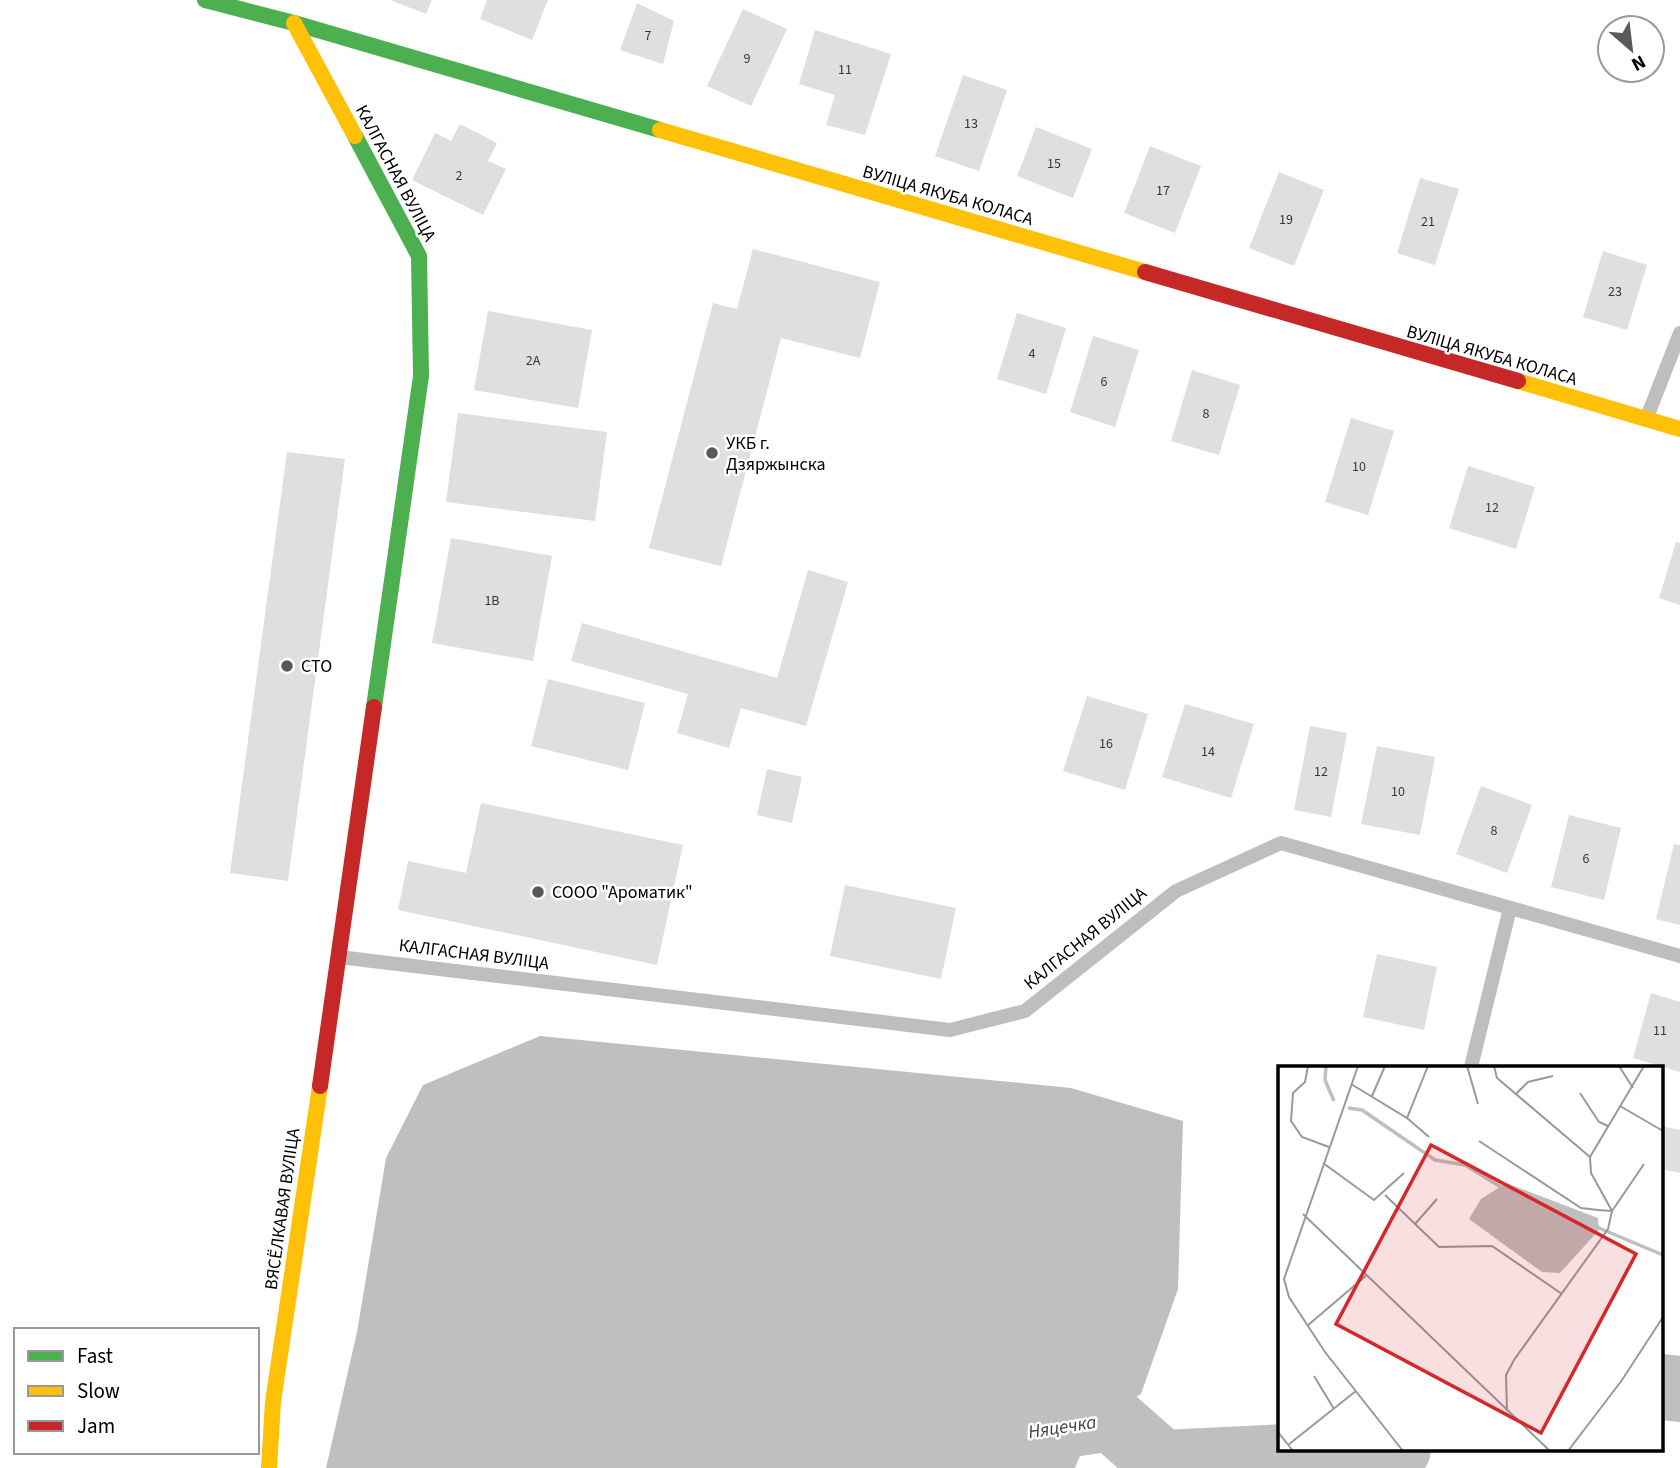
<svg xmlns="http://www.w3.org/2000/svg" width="1680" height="1468" font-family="'Source Sans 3',sans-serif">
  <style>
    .water { fill: #bfbfbf }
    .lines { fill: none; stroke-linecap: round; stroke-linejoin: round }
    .river { stroke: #bfbfbf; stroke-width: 66 }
    .building { fill: #dfdfdf }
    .lane { stroke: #bebebe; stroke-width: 14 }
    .fast { stroke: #4caf50; stroke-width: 16 }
    .slow { stroke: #ffc107; stroke-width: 16 }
    .jam { stroke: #c62828; stroke-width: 16 }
    .poi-dot { fill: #595959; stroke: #fff; stroke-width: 2.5 }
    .labels { text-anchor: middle; stroke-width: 5; stroke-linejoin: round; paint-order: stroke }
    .number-label { font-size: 14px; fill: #383838 }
    .street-label { font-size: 18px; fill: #000; stroke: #fff }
    .poi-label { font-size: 18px; fill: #000; stroke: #fff; text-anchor: start }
    .water-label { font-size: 19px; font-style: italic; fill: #444; stroke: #fff }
    .inset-river { fill: none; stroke: #bfbfbf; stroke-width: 3.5 }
    .inset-road { fill: none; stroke: #999; stroke-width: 2 }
    .view { fill: #d62828; fill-opacity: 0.15; stroke: #d62828; stroke-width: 3.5 }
    .inset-edge { fill: none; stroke: #000; stroke-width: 3.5 }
  </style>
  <rect width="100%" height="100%" fill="#fff"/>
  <polygon class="water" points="540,1036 1071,1088 1183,1121 1178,1289 1141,1394 1094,1421 1075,1468 326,1468 357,1332 386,1158 423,1085"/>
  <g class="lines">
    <g class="river">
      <polyline points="1661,1387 1680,1389"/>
      <polyline points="1003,1435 1111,1418 1162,1463 1393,1452 1398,1449"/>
    </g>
  </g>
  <g class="building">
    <polygon points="390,0 432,0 426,14"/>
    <polygon points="487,0 548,0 532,40 480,19"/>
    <polygon points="637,3 674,21 663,64 620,50"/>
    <polygon points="743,9 787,29 751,106 707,86"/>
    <polygon points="815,30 891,54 865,135 826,125 835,95 799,84"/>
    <polygon points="963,75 1007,90 979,171 935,156"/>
    <polygon points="460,124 497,143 488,161 506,169 483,215 412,180 435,133 451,141"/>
    <polygon points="1036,127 1092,149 1073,198 1017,176"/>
    <polygon points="1150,146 1201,166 1175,233 1124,213"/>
    <polygon points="1279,172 1324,190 1294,266 1249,248"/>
    <polygon points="1420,178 1459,189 1435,265 1397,253"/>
    <polygon points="753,249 880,282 860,358 781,338 721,566 649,548 713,303 737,309"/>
    <polygon points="1603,251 1647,265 1627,330 1583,317"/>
    <polygon points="488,311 592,330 578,408 474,390"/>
    <polygon points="1017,313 1066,328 1046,394 997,379"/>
    <polygon points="1093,336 1139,350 1115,427 1070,412"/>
    <polygon points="1192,370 1240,385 1219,455 1171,441"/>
    <polygon points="458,413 607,432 595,521 446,502"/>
    <polygon points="1351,418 1394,431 1368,515 1325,502"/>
    <polygon points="287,452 345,459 288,881 230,873"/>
    <polygon points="1468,466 1535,487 1516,549 1449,528"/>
    <polygon points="451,538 552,556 533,661 432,643"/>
    <polygon points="1676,542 1680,543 1680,605 1659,598"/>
    <polygon points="808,570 848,582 806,726 741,708 729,748 677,733 688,694 571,661 582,623 777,678"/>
    <polygon points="548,679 645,703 628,770 531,746"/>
    <polygon points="1087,696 1148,714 1125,790 1063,771"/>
    <polygon points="1185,704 1254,724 1231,798 1162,777"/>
    <polygon points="1310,726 1347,733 1331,817 1294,810"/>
    <polygon points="1377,746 1435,757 1420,835 1361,824"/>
    <polygon points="767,769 802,777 792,823 757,815"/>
    <polygon points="1481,786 1532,805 1507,873 1456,854"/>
    <polygon points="481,803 683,845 657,965 398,910 408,861 466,873"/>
    <polygon points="1569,815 1621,828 1604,900 1551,887"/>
    <polygon points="1674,844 1680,845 1680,925 1656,919"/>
    <polygon points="845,885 956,908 941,979 830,956"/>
    <polygon points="1377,954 1437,967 1424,1030 1363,1017"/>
    <polygon points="1651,993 1680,1002 1680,1072 1633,1058"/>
    <polygon points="1661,1126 1680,1130 1680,1173 1661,1169"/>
  </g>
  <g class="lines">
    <g class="lane">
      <polyline points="1647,417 1680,333"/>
      <polyline points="339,957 950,1030 1025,1011 1176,891 1281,843 1680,956"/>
      <polyline points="1471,1067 1510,908"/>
    </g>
    <g class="fast">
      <polyline points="205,0 294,23 660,130"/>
      <polyline points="355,136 419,256 421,376 374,707"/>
    </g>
    <g class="slow">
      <polyline points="294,23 355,136"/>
      <polyline points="660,130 1145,272"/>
      <polyline points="1518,381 1680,429"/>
      <polyline points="269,1468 273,1402 320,1086"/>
    </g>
    <g class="jam">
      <polyline points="1145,272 1518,381"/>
      <polyline points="320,1086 374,707"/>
    </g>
  </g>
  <g class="poi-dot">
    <circle cx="712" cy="453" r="7"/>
    <circle cx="287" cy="666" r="7"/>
    <circle cx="538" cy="892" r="7"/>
  </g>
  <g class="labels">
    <g class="number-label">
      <text x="648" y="40">7</text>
      <text x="747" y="63">9</text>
      <text x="845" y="74">11</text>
      <text x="971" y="128">13</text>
      <text x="1054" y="168">15</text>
      <text x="459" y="180">2</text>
      <text x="1163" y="195">17</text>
      <text x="1286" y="224">19</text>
      <text x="1428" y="226">21</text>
      <text x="1615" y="296">23</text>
      <text x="1032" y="358">4</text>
      <text x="533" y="365">2А</text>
      <text x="1104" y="386">6</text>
      <text x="1206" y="418">8</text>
      <text x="1359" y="471">10</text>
      <text x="1492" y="512">12</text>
      <text x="492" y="605">1В</text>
      <text x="1106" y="748">16</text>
      <text x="1208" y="756">14</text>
      <text x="1321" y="776">12</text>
      <text x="1398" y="796">10</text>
      <text x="1494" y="835">8</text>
      <text x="1586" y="863">6</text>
      <text x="1660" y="1035">11</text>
    </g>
    <g class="street-label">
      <text transform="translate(396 173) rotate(62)" y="6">КАЛГАСНАЯ ВУЛІЦА</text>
      <text transform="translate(948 195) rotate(16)" y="6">ВУЛІЦА ЯКУБА КОЛАСА</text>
      <text transform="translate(1492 355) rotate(16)" y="6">ВУЛІЦА ЯКУБА КОЛАСА</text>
      <text transform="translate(1085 938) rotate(-39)" y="6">КАЛГАСНАЯ ВУЛІЦА</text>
      <text transform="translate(474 954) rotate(7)" y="6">КАЛГАСНАЯ ВУЛІЦА</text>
      <text transform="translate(282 1209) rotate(-82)" y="6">ВЯСЁЛКАВАЯ ВУЛІЦА</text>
    </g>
    <g class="poi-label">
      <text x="726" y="449">УКБ г.<tspan x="726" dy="21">Дзяржынска</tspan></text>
      <text x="301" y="672">СТО</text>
      <text x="552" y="898">СООО "Ароматик"</text>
    </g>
    <g class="water-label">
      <text transform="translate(1062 1426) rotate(-9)" y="7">Няцечка</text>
    </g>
  </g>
  <g transform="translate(1278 1066)">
    <rect width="385" height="385" fill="#fff"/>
    <path d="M228 117 320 152 321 164 282 207 264 206 191 153 203 133Z" fill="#bfbfbf"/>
    <path class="inset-river" d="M48 0 47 14 56 35M70 42 84 44 157 94 187 99 231 126M311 153 321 162 385 189"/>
    <path class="inset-road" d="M30 0 27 16 15 27 13 55 24 71 51 81M80 0 6 213 11 231 47 286 125 385M189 0 200 38M216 0 219 12 312 91M341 0 355 22M73 18 129 52 150 0M302 27 321 56 330 60M238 28 250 16 275 10M94 30 107 0M342 40 385 65M129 52 151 71M201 75 303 142 320 144 334 145 366 98M45 97 96 134 126 107M107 129 161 181 214 180 284 228M25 148 272 385M137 158 159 133M29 260 89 209M36 310 56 343M229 345 228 309 236 294 330 163 334 145 313 107 312 91 366 0M0 366 15 385M10 379 78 325M290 385 344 314 385 251"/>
    <path class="view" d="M153 79 358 188 263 367 58 258Z"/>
    <rect width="385" height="385" class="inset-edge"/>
  </g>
  <rect x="14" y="1328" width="245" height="126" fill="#ffffff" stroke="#999999" stroke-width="2"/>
  <rect x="28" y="1351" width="35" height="10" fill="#4caf50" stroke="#999999" stroke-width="2"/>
  <text x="77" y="1363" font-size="21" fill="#000000">Fast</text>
  <rect x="28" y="1386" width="35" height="10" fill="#ffc107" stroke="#999999" stroke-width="2"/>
  <text x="77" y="1398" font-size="21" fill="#000000">Slow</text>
  <rect x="28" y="1421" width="35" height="10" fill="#c62828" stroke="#999999" stroke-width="2"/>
  <text x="77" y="1433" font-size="21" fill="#000000">Jam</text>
  <g transform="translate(1631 49) rotate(152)"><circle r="33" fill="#ffffff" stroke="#999999" stroke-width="2"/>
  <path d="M0-5L12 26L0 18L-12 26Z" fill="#595959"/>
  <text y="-10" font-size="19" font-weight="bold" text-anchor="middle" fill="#000000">N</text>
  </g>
</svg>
